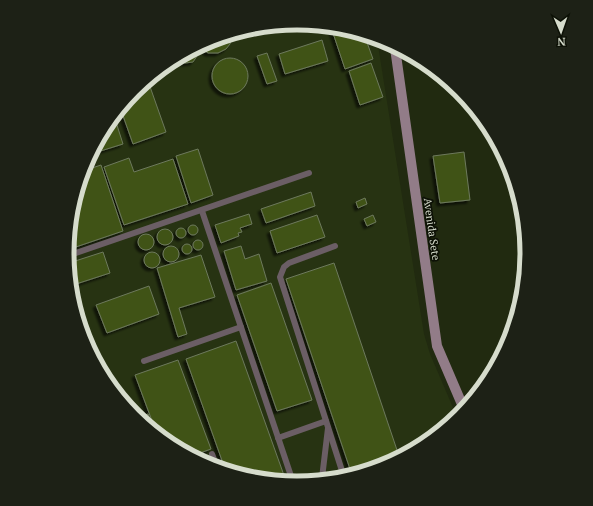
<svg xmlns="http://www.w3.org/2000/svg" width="593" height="506" font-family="'PT Serif',serif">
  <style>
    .built { fill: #273312 }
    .building { fill: #405319; stroke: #6d795c; filter: url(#shadow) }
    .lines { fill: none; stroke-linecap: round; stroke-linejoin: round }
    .lane { stroke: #6b5e65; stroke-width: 6 }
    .secondary { stroke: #927c88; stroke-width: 10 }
    .labels { text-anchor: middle; stroke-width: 3.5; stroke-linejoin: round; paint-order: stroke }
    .street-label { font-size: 11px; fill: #d6dccc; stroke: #0d1106 }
    .rim { fill: none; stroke: #d6dccc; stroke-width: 5 }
  </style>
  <defs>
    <filter id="shadow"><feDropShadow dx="-3" dy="3" stdDeviation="1" flood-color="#0009"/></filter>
  </defs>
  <rect width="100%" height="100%" fill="#212a10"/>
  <polygon class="built" points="297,23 377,39 424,334 430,354 457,417 384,466 296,483 208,465 134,415 84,341 67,253 84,165 134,90 209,40"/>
  <g class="building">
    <polygon points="332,30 365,37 373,59 345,69"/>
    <polygon points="232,36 230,44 226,49 218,53 208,53 200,47 209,40"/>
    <polygon points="322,40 328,61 285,74 279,54"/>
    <polygon points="196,49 197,56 193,62 185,63 180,60"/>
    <polygon points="267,53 277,81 267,84 257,56"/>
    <circle cx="230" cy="76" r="18"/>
    <polygon points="371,63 383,97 360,105 349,71"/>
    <polygon points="148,81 166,132 133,144 121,110 134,90"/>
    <polygon points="115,119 123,144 91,154"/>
    <polygon points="198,149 213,195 191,203 176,156"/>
    <polygon points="464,152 470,200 440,203 433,156"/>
    <polygon points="129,158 134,172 173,159 188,204 124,225 104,167"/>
    <polygon points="101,165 123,231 67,250 83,171"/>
    <polygon points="311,192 315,206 266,223 261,209"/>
    <polygon points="365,198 367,204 358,208 356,202"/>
    <polygon points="249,214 252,224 240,228 242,232 238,233 239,236 221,243 215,225"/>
    <polygon points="317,215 325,237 277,253 270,231"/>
    <polygon points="373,215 376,222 367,226 364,219"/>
    <circle cx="193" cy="230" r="5"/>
    <circle cx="181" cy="233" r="5"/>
    <circle cx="165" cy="237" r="8"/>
    <circle cx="146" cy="242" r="8"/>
    <circle cx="198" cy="245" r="5"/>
    <circle cx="187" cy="249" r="5"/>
    <polygon points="241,246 245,259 259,254 267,281 236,290 224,251"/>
    <circle cx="171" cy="254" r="8"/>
    <circle cx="152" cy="260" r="8"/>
    <polygon points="103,252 110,273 73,285 69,263"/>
    <polygon points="201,255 215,297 179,308 187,334 178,337 157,268"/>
    <polygon points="334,263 399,456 384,466 351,472 286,279"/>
    <polygon points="271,283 312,400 277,411 237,295"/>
    <polygon points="149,286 159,314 107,333 96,305"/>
    <polygon points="236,341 286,481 225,469 186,359"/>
    <polygon points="178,360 211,449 200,453 203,462 155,429 135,375"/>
    <polygon points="148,414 154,429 138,418"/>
  </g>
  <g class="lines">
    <g class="lane">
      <polyline points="89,157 91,165"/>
      <polyline points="202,211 293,482"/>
      <polyline points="335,246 289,263 284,267 280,277 343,474"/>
      <polyline points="67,256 309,173"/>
      <polyline points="144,361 241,327"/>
      <polyline points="278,438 326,421"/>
      <polyline points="212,454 217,467"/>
      <polyline points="322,478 328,428"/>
    </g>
    <polyline class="secondary" points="395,48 437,346 464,409"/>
  </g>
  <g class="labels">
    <g class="street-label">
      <text transform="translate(432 229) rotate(82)" y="4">Avenida Sete</text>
    </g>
  </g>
  <path d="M0 0H593V506H0ZM74 253a223 223 0 1 1 446 0a223 223 0 1 1-446 0Z" fill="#1d2116" fill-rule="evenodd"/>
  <path class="rim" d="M74 253a223 223 0 1 1 446 0a223 223 0 1 1-446 0Z"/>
  <g transform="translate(561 32) rotate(178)" stroke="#0d1106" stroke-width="3" paint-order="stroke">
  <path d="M0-3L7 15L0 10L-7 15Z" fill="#d6dccc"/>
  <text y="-6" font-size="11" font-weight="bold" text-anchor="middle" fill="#d6dccc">N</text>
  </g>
</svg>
